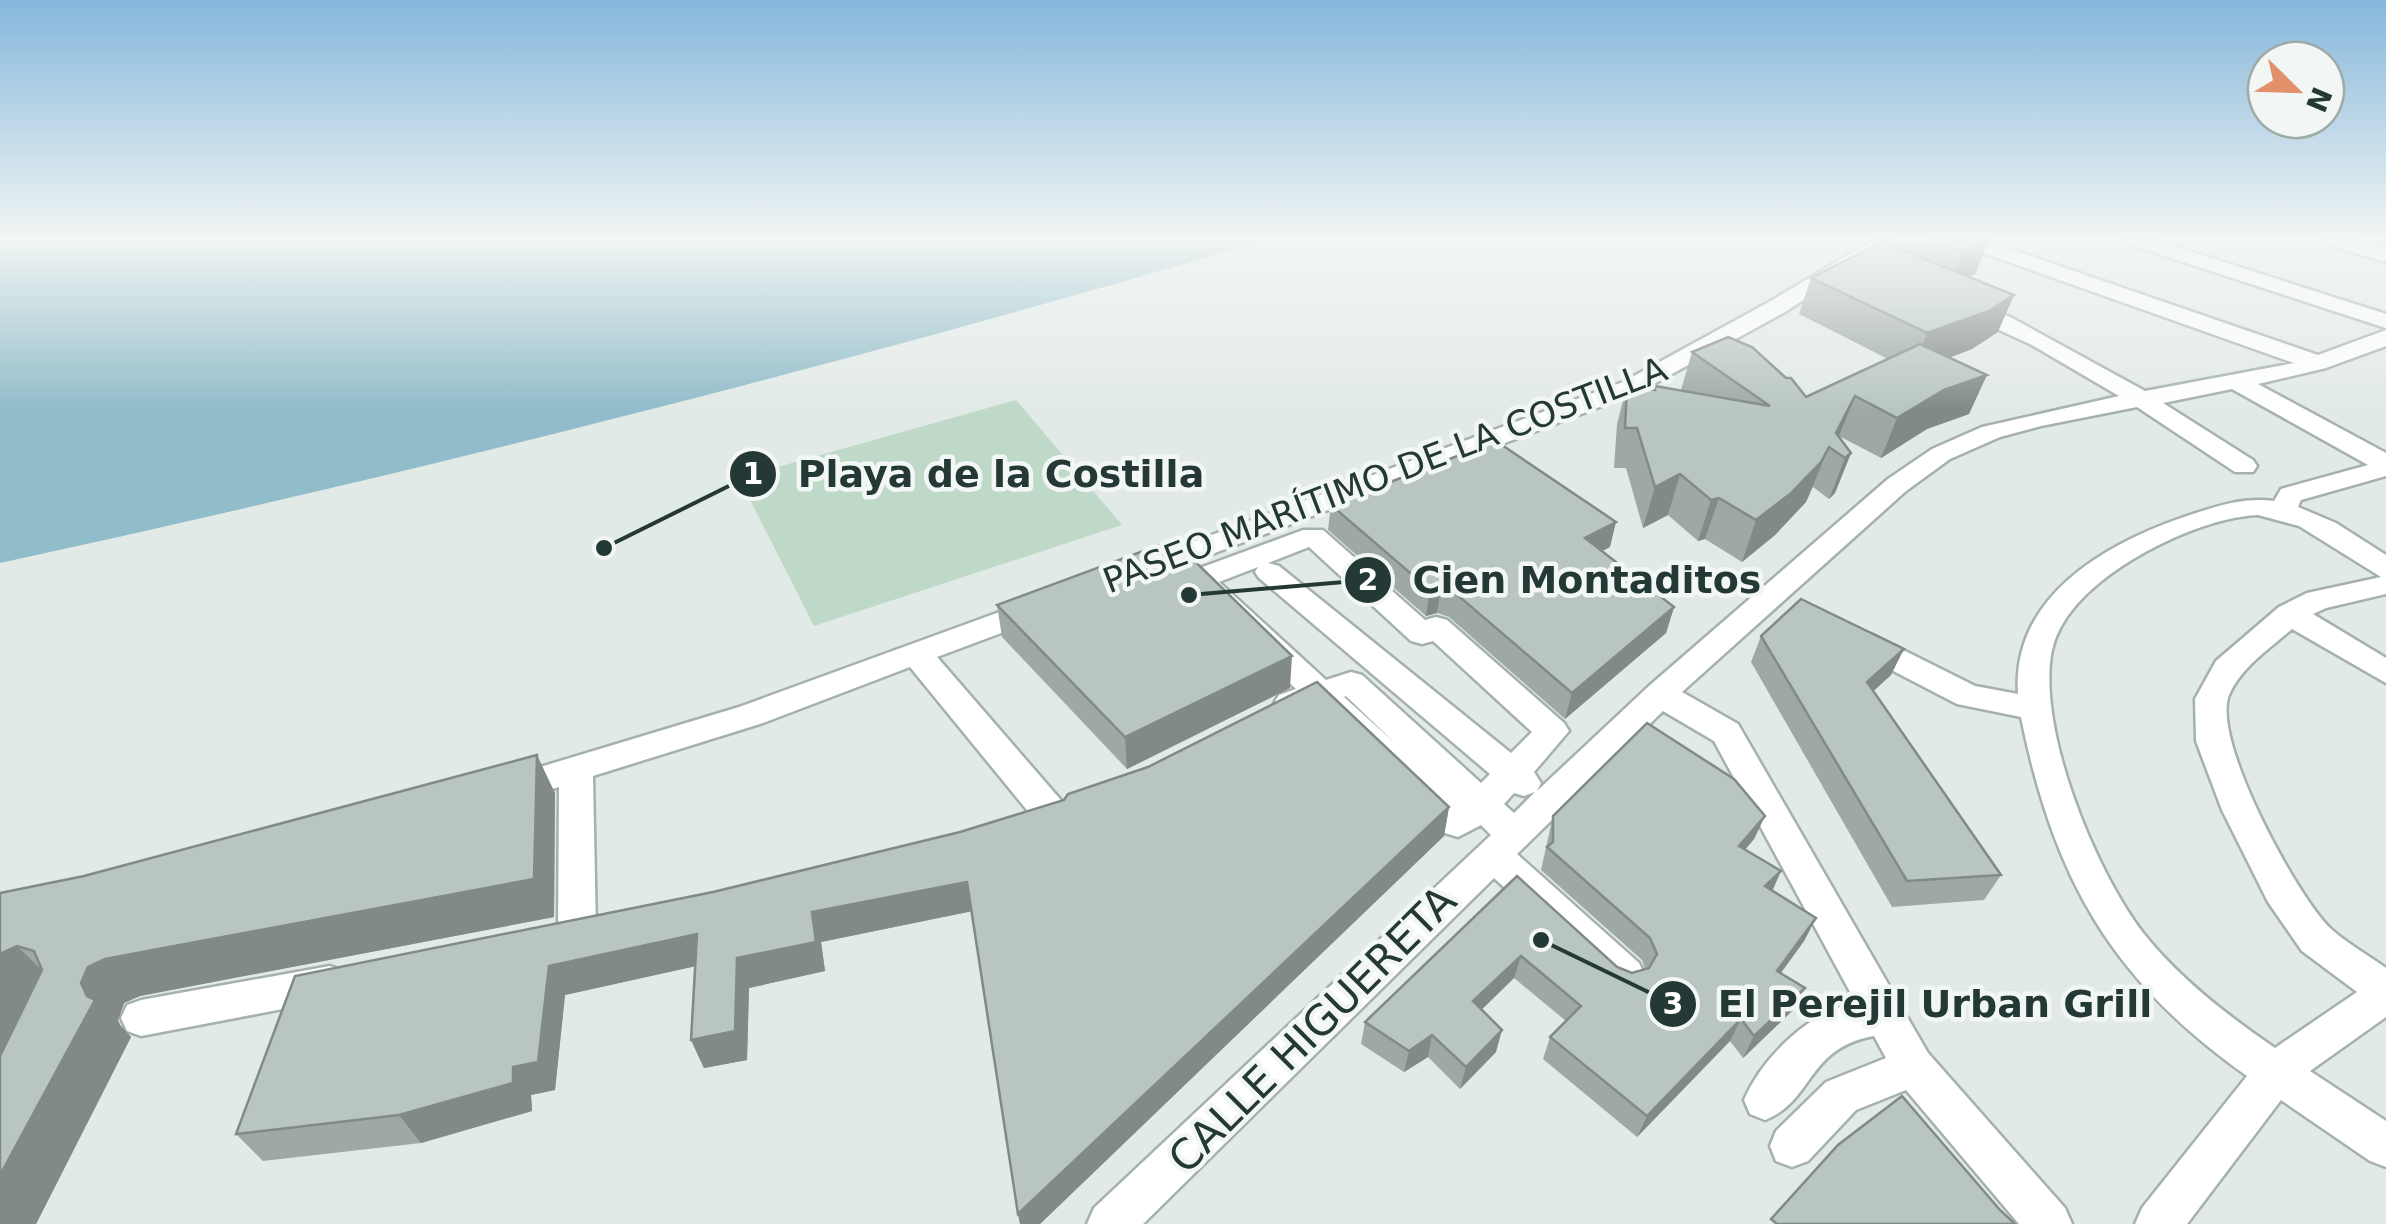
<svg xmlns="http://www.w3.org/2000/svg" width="2386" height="1224" font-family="'DejaVu Sans',sans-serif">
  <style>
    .green { fill: #bed9c7 }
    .water { fill: #91bcc9 }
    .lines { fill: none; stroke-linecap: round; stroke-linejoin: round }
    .minor-casing { stroke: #a5b1ae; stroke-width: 5 }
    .minor { fill: #fff; fill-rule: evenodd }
    .wall { fill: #9ea9a6 }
    .shaded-wall { fill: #818a87 }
    .building { fill: #b8c5c1; stroke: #818a87; stroke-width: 2.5 }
    .labels { text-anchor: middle; stroke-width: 9; stroke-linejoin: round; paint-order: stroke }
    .street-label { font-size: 35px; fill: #243935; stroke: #f2f7f5 }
    .near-street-label { font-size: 42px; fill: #243935; stroke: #f2f7f5 }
    .leader { fill: none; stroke: #243935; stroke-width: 4 }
    .callout-dot { fill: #243935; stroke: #f2f7f5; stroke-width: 4 }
    .mark-label { font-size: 30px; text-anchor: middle; font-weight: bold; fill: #fff }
    .callout-label { font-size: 38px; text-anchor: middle; font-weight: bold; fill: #243935; stroke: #f2f7f5; stroke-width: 9; stroke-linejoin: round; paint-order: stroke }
  </style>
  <rect width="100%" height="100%" fill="#e2eae7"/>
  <polygon class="green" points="1016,400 1122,525 814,626 739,478"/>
  <path class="water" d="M0 240H1266C849 363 425 471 0 563Z"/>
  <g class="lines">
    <defs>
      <g id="minor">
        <polygon points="1873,240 1897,240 1785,312 1639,392 1162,573 1142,573 1138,567 1142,561 1623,382 1769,302"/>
        <path d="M1955 240H1984L2318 355 2386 330V346L2326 368 2258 384 2386 453V476L2301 500 2298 507 2336 523 2386 555V594L2326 608 2313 614 2386 658V683L2292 629C2270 648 2241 667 2229 695 2211 739 2296 895 2330 928 2346 943 2368 955 2386 968V1017L2310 1071 2386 1121V1167L2370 1161 2281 1100 2187 1224H2135L2142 1208 2247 1076C2111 980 2054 879 2021 717L1957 704 1851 649 1847 642 1851 635 1862 632 1873 635 1975 686 2018 694C2011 597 2105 544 2184 517 2214 507 2242 497 2274 501L2281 489 2368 465 2232 389 2163 403 2253 460 2257 466 2253 472H2235L2137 407 2041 426 2000 437 1950 459 1906 491 1682 692 1738 724 1928 1053 2065 1208 2072 1224H2019L1906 1090 1856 1110 1808 1161 1792 1167 1776 1161 1770 1146 1776 1131 1826 1082 1886 1058 1874 1036C1806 1048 1814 1101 1765 1120L1750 1114 1744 1100C1762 1058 1810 1010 1856 1003L1714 741 1663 711 1517 854 1639 963 1645 975 1639 987 1625 992 1611 987 1494 878 1143 1224H1087L1094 1208 1491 835 1481 825 1458 837 1445 833 1315 707 1290 714 1279 711 1274 703 1279 695 1296 689 1189 586 1184 579 1189 572 1303 530H1323L1425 620 1436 617 1447 620 1564 723 1569 731 1534 772 1541 783 1537 791 1649 686 1888 479 1932 449 1982 427 2119 396 2032 345 1960 312 1957 307 1960 302H1976L2012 318 2145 391 2294 363 1958 244ZM2258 515 2299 526 2381 577 2307 593 2279 607 2216 661 2195 699 2196 741 2222 810 2268 902 2302 951 2357 992 2275 1048C2228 1016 2180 979 2144 934 2096 873 2036 728 2052 650 2061 611 2098 581 2130 561 2166 539 2216 517 2258 515ZM1309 547 1411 641 1422 644 1433 641 1532 732 1511 753 1279 566 1268 563ZM1258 567 1255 572 1259 578 1490 774 1481 783 1362 675 1351 672 1326 680 1219 582ZM1346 696 1396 744 1344 697ZM1535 792 1514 813 1504 804 1514 793 1524 796Z"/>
        <polygon points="2125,240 2155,240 2386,314 2386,328 2128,244"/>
        <polygon points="2322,240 2353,240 2386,250 2386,262 2325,244"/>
        <polygon points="1038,598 1049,601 1053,608 1049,615 937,657 1066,806 1071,816 1066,826 1053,830 1040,826 910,667 763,723 593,776 596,933 591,944 577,949 563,944 558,933 559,787 509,802 497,798 492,789 497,780 739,707"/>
        <polygon points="330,966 344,971 350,983 344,995 330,1000 141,1036 127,1031 121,1018 127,1005 141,1000"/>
      </g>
    </defs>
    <use href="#minor" class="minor-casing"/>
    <use href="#minor" class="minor"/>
  </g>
  <g class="wall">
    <polygon points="1901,240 1989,240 1975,274 1969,277 1998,332 1972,349 1949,358 1969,414 1927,429 1881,458 1839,436 1839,437 1851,453 1835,493 1829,499 1813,487 1806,502 1775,535 1742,562 1705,539 1698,541 1668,515 1643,528 1626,468 1614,468 1617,424 1627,385 1654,389 1655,386 1681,390 1692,352 1786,378 1806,397 1888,359 1799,314 1811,278 1898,248"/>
    <polygon points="2369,240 2386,240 2386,245"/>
    <polygon points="1331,505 1610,547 1602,551 1674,607 1666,633 1565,719 1449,617 1437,613 1426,616 1328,530"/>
    <polygon points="997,605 1290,688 1127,769 1002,637"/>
    <polygon points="1761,636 1891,675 1873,691 2001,875 1984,900 1892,907 1751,662"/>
    <polygon points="555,793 554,917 140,996 124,1003 118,1020 120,1025 131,1037 36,1224 0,893"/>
    <polygon points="1449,807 1444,836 1040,1224 1020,1224 972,911 821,942 825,971 749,988 747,1060 704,1068 691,1040 695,966 565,995 555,1090 531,1095 532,1111 421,1143 263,1161 236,1134 295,976"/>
    <polygon points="1553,816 1765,816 1754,839 1745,850 1772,891 1816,918 1804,941 1781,973 1793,1010 1743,1058 1730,1041 1637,1137 1543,1059 1550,1037 1566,1021 1514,978 1482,1009 1496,1052 1460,1089 1428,1057 1404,1072 1361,1044 1365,1022 1517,876 1617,967 1632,973 1645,969 1642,960 1541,870"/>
  </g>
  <g class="shaded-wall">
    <polygon points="1986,240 1989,240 1975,274 1948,288 1963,252"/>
    <polygon points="2014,295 1998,332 1972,349 1912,371 1927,333"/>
    <polygon points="1987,375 1969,414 1927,429 1881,458 1897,418 1944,390"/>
    <polygon points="1855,396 1839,436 1832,450 1836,433"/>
    <polygon points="1829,447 1806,502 1775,535 1742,562 1756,520"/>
    <polygon points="1851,453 1835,493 1829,499 1845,458"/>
    <polygon points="1680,474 1668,515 1643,528 1655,487"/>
    <polygon points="1719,498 1705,539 1698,541 1711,500"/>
    <polygon points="1616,522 1610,547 1579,563 1585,538"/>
    <polygon points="1441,588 1437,613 1426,616 1430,590"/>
    <polygon points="1674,607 1666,633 1565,719 1572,693"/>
    <polygon points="1904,649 1891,675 1855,708 1867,682"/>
    <polygon points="1292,656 1290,688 1127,769 1125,737"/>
    <polygon points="537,755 555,793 554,917 140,996 124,1003 118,1020 120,1025 131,1037 36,1224 0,1224 0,1175 88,967"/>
    <polygon points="1449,807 1444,836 1040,1224 1020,1224 1018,1214"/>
    <polygon points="1765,816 1754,839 1729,868 1739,846"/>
    <polygon points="1781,871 1771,894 1765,886"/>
    <polygon points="967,882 973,911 821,942 825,971 749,988 747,1060 704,1068 691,1040 737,958 812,912"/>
    <polygon points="1816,918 1804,941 1766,993 1777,971"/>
    <polygon points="697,934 710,963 565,995 555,1090 531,1095 532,1111 421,1143 399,1115 513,1067 549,966"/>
    <polygon points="17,946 55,983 0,1069 0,953"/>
    <polygon points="1521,956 1514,978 1468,1023 1473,1001"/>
    <polygon points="1805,988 1793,1010 1743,1058 1754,1036"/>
    <polygon points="1741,1019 1730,1041 1637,1137 1647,1116"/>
    <polygon points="1502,1030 1496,1052 1460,1089 1466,1067"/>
    <polygon points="1432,1035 1428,1057 1404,1072 1409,1051"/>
  </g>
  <g class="building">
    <polygon points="1930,240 1986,240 1963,252"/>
    <polygon points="1882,242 2014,295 1989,311 1927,333 1811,278"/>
    <polygon points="1728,337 1752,347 1786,378 1791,378 1806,397 1920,344 1987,375 1944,390 1897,418 1855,396 1836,433 1851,453 1845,458 1829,447 1821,462 1790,494 1756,520 1719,498 1711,500 1680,474 1655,487 1637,428 1625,428 1627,385 1655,390 1655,386 1770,406 1692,352"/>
    <polygon points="1496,441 1616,522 1585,538 1674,607 1572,693 1454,592 1441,588 1430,590 1331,505"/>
    <polygon points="1173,540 1292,656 1125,737 997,605"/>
    <polygon points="1801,599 1904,649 1867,682 2001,875 1907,881 1761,636"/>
    <polygon points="1317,682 1449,807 1018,1214 967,882 812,912 816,942 737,958 735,1031 691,1040 697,934 549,966 538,1062 513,1067 513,1083 399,1115 236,1134 295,976 713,892 960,832 1064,800 1068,794 1148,767"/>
    <polygon points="1647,723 1734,779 1765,816 1739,846 1781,871 1765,886 1816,918 1777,971 1805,988 1754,1036 1741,1019 1647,1116 1550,1037 1581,1006 1521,956 1473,1001 1502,1030 1466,1067 1432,1035 1409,1051 1365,1022 1517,876 1617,967 1632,973 1649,968 1657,954 1650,938 1547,847 1553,842 1553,816"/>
    <polygon points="537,755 534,879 105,959 88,967 81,983 87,996 95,1000 0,1175 0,1056 42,970 34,951 17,946 0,954 0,893 84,876"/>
    <polygon points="1902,1096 2000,1210 2015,1224 1777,1224 1771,1219 1838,1145"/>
  </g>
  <linearGradient id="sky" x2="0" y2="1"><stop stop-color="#85b7dc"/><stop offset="0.58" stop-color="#f2f6f4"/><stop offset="1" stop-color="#f2f6f4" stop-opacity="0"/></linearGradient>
  <rect width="2386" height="411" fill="url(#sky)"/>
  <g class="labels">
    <g class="street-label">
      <text transform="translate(1385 475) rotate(-21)" y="12">PASEO MARÍTIMO DE LA COSTILLA</text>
    </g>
    <g class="near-street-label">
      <text transform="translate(1312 1029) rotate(-45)" y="15">CALLE HIGUERETA</text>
    </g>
  </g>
  <path class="leader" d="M604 548L753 474M1189 595L1368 580M1541 940L1673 1004"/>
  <g class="callout-dot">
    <circle cx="604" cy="548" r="10"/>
    <circle cx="1189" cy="595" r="10"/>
    <circle cx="1541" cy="940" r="10"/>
    <circle cx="753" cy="474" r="25"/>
    <circle cx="1368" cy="580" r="25"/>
    <circle cx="1673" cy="1004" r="25"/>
  </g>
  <g class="mark-label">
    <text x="753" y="484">1</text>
    <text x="1368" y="590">2</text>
    <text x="1673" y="1014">3</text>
  </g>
  <g class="callout-label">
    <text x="1001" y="487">Playa de la Costilla</text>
    <text x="1587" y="593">Cien Montaditos</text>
    <text x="1935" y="1017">El Perejil Urban Grill</text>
  </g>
  <g transform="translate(2296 90) rotate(113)"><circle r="48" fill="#f2f7f5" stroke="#a0aba8" stroke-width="2.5"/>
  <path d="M0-8L18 38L0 25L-18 38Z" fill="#e1906a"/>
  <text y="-15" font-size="28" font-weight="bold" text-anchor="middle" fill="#243935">N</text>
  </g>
</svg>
